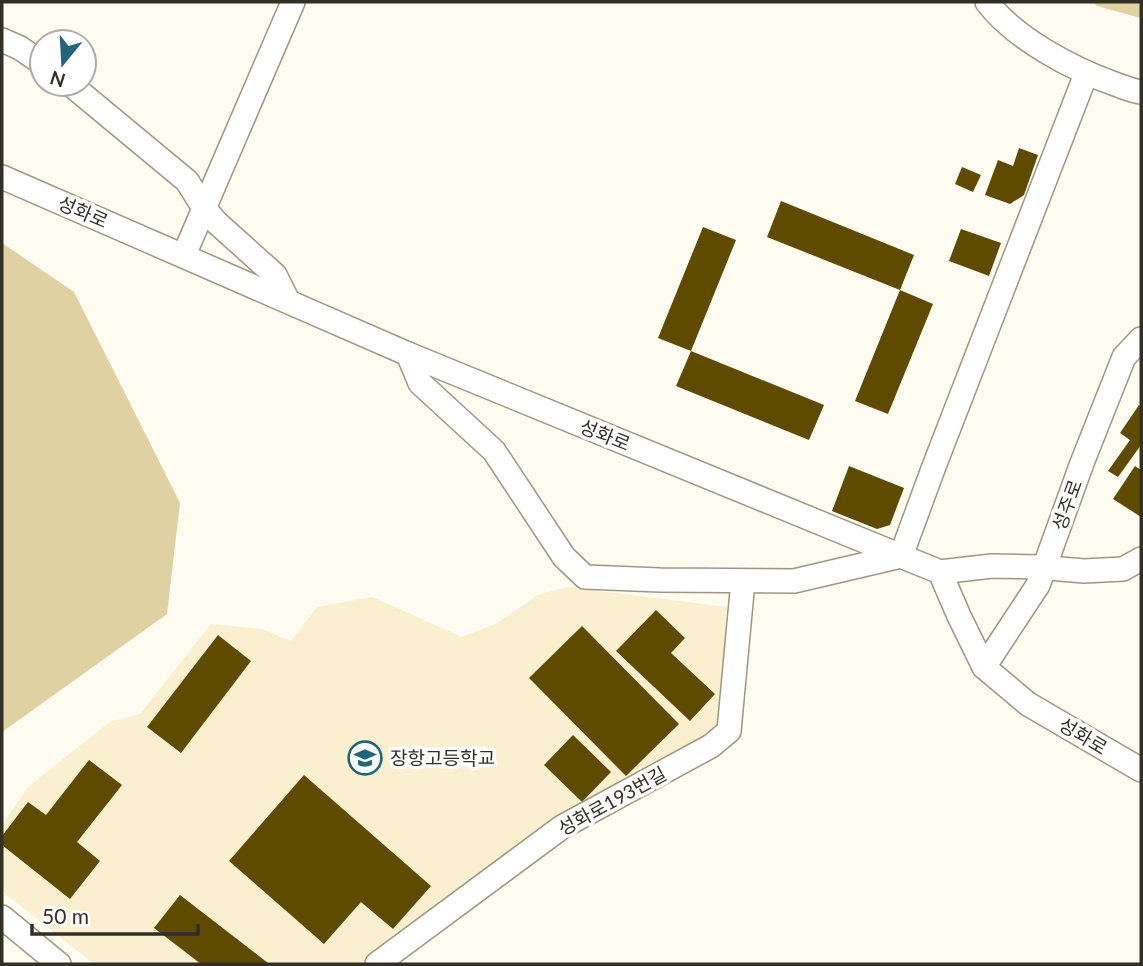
<svg xmlns="http://www.w3.org/2000/svg" width="1143" height="966" font-family="Lato,'Noto Sans KR',sans-serif">
  <style>
    .built { fill: #faefcf }
    .green { fill: #e0d1a3 }
    .building { fill: #5e4b00 }
    .lines { fill: none; stroke-linecap: round; stroke-linejoin: round }
    .minor-casing { stroke: #9e9780; stroke-width: 26 }
    .minor { stroke: #fff; stroke-width: 23 }
    .labels { text-anchor: middle; stroke-width: 7; stroke-linejoin: round; paint-order: stroke }
    .street-label { font-size: 19px; fill: #322f26; stroke: #fff }
    .poi-label { font-size: 19px; fill: #322f26; stroke: #fff; text-anchor: start }
  </style>
  <rect width="100%" height="100%" fill="#fefbf1"/>
  <polygon class="built" points="568,587 727,607 719,730 441,906 359,964 94,964 2,891 2,825 28,787 110,722 140,714 211,624 262,629 291,641 317,607 372,597 462,637 495,624 538,595"/>
  <g class="green">
    <polygon points="1094,2 1141,2 1141,18 1097,6"/>
    <polygon points="2,243 74,292 180,503 167,614 2,732"/>
  </g>
  <g class="building">
    <polygon points="1019,148 1038,155 1024,195 1010,204 985,195 998,160 1013,166"/>
    <polygon points="962,167 981,175 973,192 955,184"/>
    <polygon points="781,201 914,255 900,290 933,304 888,414 855,401 900,290 767,237"/>
    <polygon points="703,227 736,240 691,351 824,405 809,440 676,386 691,351 658,338"/>
    <polygon points="961,229 1001,243 989,276 949,261"/>
    <polygon points="1139,405 1141,407 1141,445 1118,477 1108,471 1130,440 1120,433"/>
    <polygon points="849,466 904,488 890,525 877,529 832,511"/>
    <polygon points="1135,466 1141,470 1141,517 1113,499"/>
    <polygon points="656,610 685,638 671,653 715,694 690,721 616,651"/>
    <polygon points="582,626 679,724 626,776 529,678"/>
    <polygon points="218,635 251,661 181,753 147,727"/>
    <polygon points="573,735 611,772 582,802 544,765"/>
    <polygon points="89,760 122,785 77,842 100,861 70,899 2,845 2,836 28,802 46,815"/>
    <polygon points="304,775 431,886 393,929 361,902 324,944 229,861"/>
    <polygon points="180,895 268,963 267,964 201,964 154,928"/>
  </g>
  <g class="lines">
    <defs>
      <g id="minor">
        <path d="M987 2C1014 38 1072 69 1115 84 1124 87 1132 91 1141 92"/>
        <polyline points="2,40 20,48 42,63"/>
        <polyline points="70,84 187,181 204,208 216,222 275,275 288,301"/>
        <polyline points="2,177 408,354 940,572 959,616 984,667 1028,704 1141,770"/>
        <polyline points="184,255 293,2"/>
        <polyline points="408,354 420,383 494,451 564,557 585,577 660,580 794,581 901,556 933,469 1086,74"/>
        <polyline points="940,572 992,566 1038,567 1084,571 1123,569 1141,559"/>
        <polyline points="984,667 1038,585 1082,463 1124,357 1141,339"/>
        <polyline points="2,917 59,964"/>
        <polyline points="377,964 562,827 711,746 729,731 743,581"/>
      </g>
    </defs>
    <use href="#minor" class="minor-casing"/>
    <use href="#minor" class="minor"/>
  </g>
  <defs>
    <symbol id="school-ring" viewBox="-11 -11 22 22"><circle r="9.5" fill="#fff" stroke="#236578" stroke-width="1.5"/><path d="M0-5L7-2L0 1L-7-2ZM-4 1L0 2.5L4 1V4Q0 6-4 4Z" fill="#236578"/></symbol>
  </defs>
  <g fill-rule="evenodd">
    <use href="#school-ring" x="346" y="739" width="38" height="38"/>
  </g>
  <g class="labels">
    <g class="street-label">
      <text transform="translate(83 212) rotate(23)" y="7">성화로</text>
      <text transform="translate(605 435) rotate(22)" y="7">성화로</text>
      <text transform="translate(1067 505) rotate(-70)" y="7">성주로</text>
      <text transform="translate(1083 736) rotate(31)" y="7">성화로</text>
      <text transform="translate(612 801) rotate(-29)" y="7">성화로193번길</text>
    </g>
    <g class="poi-label">
      <text x="390" y="765">장항고등학교</text>
    </g>
  </g>
  <rect width="1143" height="966" fill="none" stroke="#322f26" stroke-width="7"/>
  <g transform="translate(63 63) rotate(198)"><circle r="33" fill="#ffffff" stroke="#adaca8" stroke-width="2"/>
  <path d="M0-5L12 26L0 18L-12 26Z" fill="#236578"/>
  <text y="-10" font-size="19" font-weight="bold" text-anchor="middle" fill="#322f26">N</text>
  </g>
  <path d="M32 924v10h166v-10" fill="none" stroke="#322f26" stroke-width="3.5"/>
  <text x="42" y="924" font-size="21" fill="#322f26" stroke="#ffffff" stroke-width="5" paint-order="stroke">50 m</text>
</svg>
